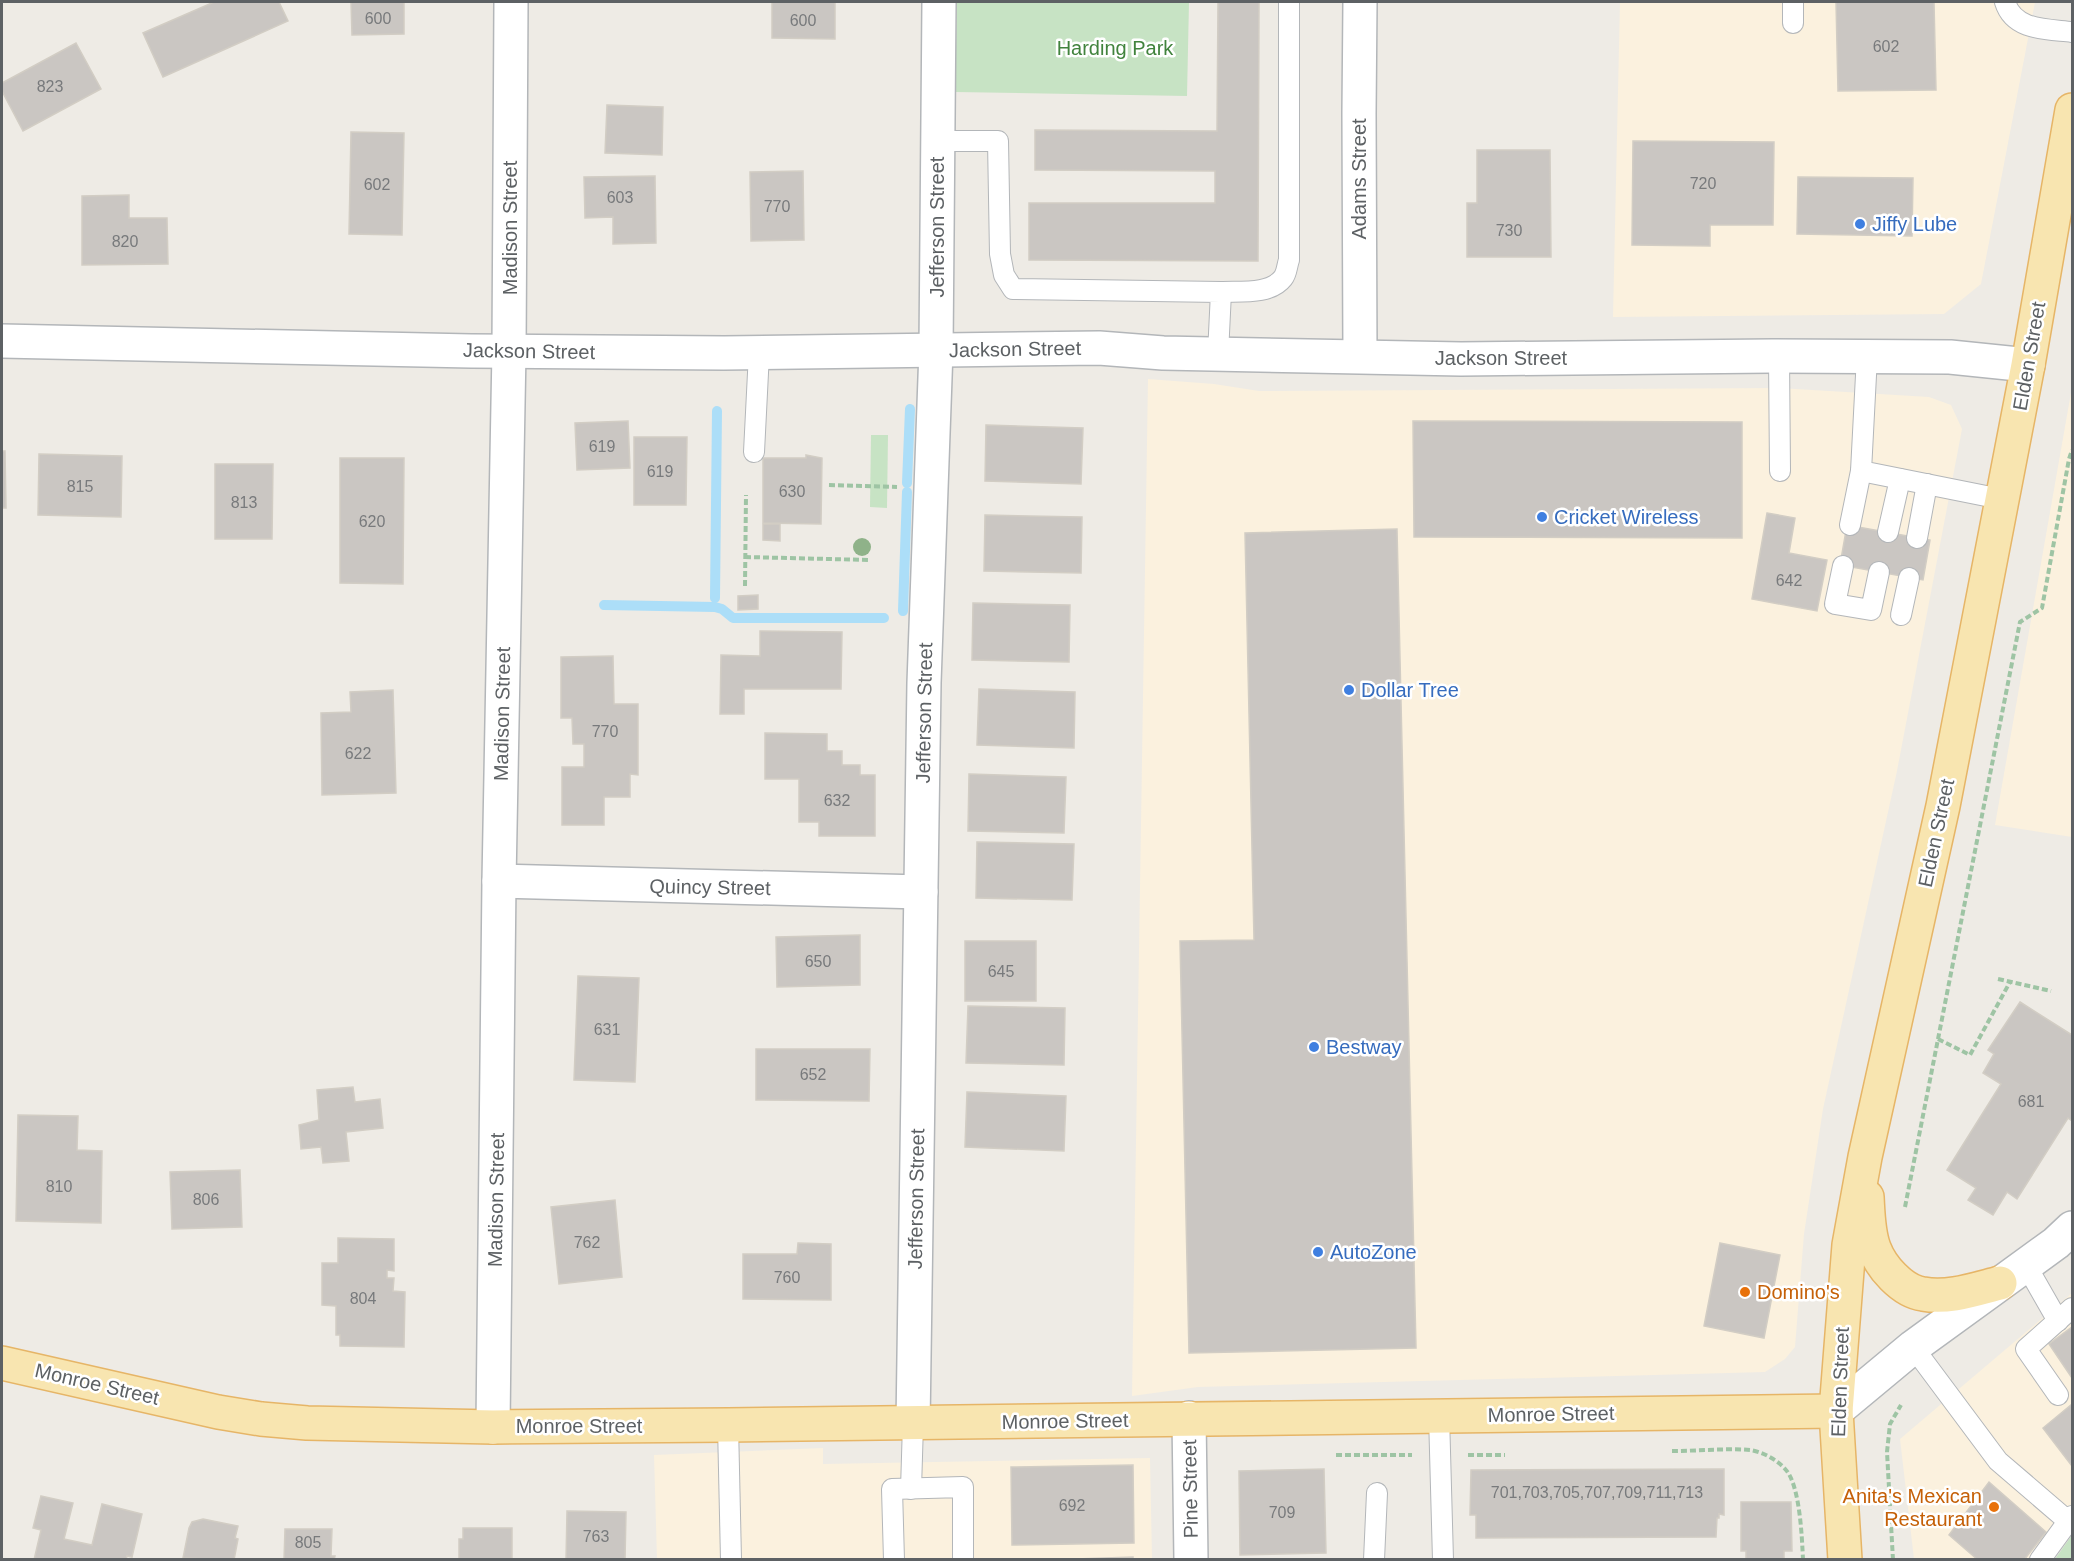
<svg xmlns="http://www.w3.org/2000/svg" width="2074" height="1561" font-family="Arial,sans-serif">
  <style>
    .commercial { fill: #fbf1de }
    .green { fill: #c7e3c4 }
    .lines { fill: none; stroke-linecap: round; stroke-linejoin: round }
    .stream { stroke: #acdef8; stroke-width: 10 }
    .building { fill: #cac6c2; stroke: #d2cdc4; stroke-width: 1.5 }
    .service-casing { stroke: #b3b6b9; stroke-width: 22 }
    .minor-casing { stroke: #b3b6b9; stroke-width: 36 }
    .tertiary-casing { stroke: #b3b6b9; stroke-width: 36 }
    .primary-casing { stroke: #e6b567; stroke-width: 36 }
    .path { stroke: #9ec4a4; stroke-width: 4; stroke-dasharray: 6 3; stroke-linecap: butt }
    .service { stroke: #fff; stroke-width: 20 }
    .minor { stroke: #fff; stroke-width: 33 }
    .tertiary { stroke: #fff; stroke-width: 33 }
    .primary { stroke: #f8e5b0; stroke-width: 33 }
    .tree { fill: #8fb289 }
    .shop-dot { fill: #3f7fe0; stroke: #fff; stroke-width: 2 }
    .food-dot { fill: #e8710a; stroke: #fff; stroke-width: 2 }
    .labels { text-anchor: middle; stroke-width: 5; stroke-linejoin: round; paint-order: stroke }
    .number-label { font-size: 16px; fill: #787a7c }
    .park-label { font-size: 20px; fill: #41833d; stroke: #fff }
    .street-label { font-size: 20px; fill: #5d6164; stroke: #fff }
    .shop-label { font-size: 20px; fill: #366cbe; stroke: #fff; text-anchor: start }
    .food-label { font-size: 20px; fill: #c56008; stroke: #fff; text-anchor: start }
  </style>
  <rect width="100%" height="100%" fill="#eeebe5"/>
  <g class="commercial">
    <polygon points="1620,2 2035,2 1981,284 1944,314 1613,317"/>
    <polygon points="1148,379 1214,384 1259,391 1779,388 1929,397 1951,405 1962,429 1897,771 1823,1109 1804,1234 1795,1347 1785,1359 1765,1372 1198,1387 1132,1396"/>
    <polygon points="2072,387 2072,837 1995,825"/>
    <polygon points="2072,1293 2072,1529 2051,1559 1914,1559 1900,1439"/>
    <polygon points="823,1448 823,1464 1150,1458 1152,1559 657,1559 654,1455"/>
  </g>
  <g class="green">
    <polygon points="957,2 1189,2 1187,96 955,92"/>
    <polygon points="871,435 888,435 887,508 870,507"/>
    <polygon points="2072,1535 2072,1559 2055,1559"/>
  </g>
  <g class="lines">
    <g class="stream">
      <polyline points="907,483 910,409"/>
      <polyline points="715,598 717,411"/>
      <polyline points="604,605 715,607 722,609 733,618 884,618"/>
      <polyline points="903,611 907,492"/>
    </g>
  </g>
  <g class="building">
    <polygon points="214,2 279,2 288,21 163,77 143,33"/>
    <polygon points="351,2 404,2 404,34 352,35"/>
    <polygon points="772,2 835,2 835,39 772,38"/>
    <polygon points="1218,2 1259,2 1258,261 1029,260 1029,203 1215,203 1215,171 1035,170 1035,130 1217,131"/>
    <polygon points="1836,2 1934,2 1936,90 1838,91"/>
    <polygon points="76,43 101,89 23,131 2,91 2,83"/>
    <polygon points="607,105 663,107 662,155 605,153"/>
    <polygon points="351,132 404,133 402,235 349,234"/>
    <polygon points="1633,141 1774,142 1773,225 1710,225 1710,246 1632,245"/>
    <polygon points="1477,150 1550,150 1551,257 1467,257 1467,203 1477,203"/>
    <polygon points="803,171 804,240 751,241 750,172"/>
    <polygon points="655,176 656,243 613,244 613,217 585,218 584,177"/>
    <polygon points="1798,177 1913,178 1912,236 1797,234"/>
    <polygon points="129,195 129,218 167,218 168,264 82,265 82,196"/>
    <polygon points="628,421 630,468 577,470 575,423"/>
    <polygon points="1413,421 1742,422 1742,538 1414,537"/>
    <polygon points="986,425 1083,428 1081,484 985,481"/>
    <polygon points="634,437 687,437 686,505 634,505"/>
    <polygon points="2,451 5,451 6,508 2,508"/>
    <polygon points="39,454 122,456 121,517 38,515"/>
    <polygon points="806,455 822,458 821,524 763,523 763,458 806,458"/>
    <polygon points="340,458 404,458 403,584 340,583"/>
    <polygon points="215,464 273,464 272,539 215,539"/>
    <polygon points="1767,513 1795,518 1789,553 1827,560 1817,611 1752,599"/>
    <polygon points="985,515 1082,517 1081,573 984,571"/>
    <polygon points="763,524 780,524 780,541 763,540"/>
    <polygon points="1847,525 1930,540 1923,580 1840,565"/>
    <polygon points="1397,529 1416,1348 1189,1353 1180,941 1254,940 1245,533"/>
    <polygon points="758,595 758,609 738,610 738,596"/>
    <polygon points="973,603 1070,605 1069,662 972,660"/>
    <polygon points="760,631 842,632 841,689 744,689 744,714 720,714 721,655 760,656"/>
    <polygon points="613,656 614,704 638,704 638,775 630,774 630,797 604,797 604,825 562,825 562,767 584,767 584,744 573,744 572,718 561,718 561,657"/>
    <polygon points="979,689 1075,692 1074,748 977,745"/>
    <polygon points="393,690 396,793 322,795 321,713 351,712 350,692"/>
    <polygon points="765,733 827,734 827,751 842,751 842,765 860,765 860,775 875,775 875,836 819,836 819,822 799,822 799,779 765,779"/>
    <polygon points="969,774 1066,777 1064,833 968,831"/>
    <polygon points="977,842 1074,844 1072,900 976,898"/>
    <polygon points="860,935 860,985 777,987 776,937"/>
    <rect x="965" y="941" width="71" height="60"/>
    <polygon points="578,976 639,978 635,1082 574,1080"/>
    <polygon points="2020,1002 2072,1035 2072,1121 2068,1118 2017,1199 2007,1192 1993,1215 1968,1200 1976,1188 1947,1170 2001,1084 1983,1073 1994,1054 1988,1050"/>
    <polygon points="968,1006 1065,1008 1064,1065 966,1063"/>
    <polygon points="756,1049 870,1049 869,1101 756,1100"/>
    <polygon points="353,1087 355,1102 380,1099 383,1128 346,1132 349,1161 323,1163 321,1147 301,1149 299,1125 319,1120 317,1090"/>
    <polygon points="967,1092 1066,1096 1064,1151 965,1147"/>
    <polygon points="18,1115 78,1116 77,1150 102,1151 101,1223 16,1221"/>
    <polygon points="240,1170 242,1227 172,1229 170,1172"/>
    <polygon points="615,1200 622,1277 559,1284 551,1207"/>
    <polygon points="338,1238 394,1239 394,1271 387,1270 387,1278 394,1278 393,1291 405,1292 404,1347 340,1346 340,1335 336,1335 336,1306 322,1305 322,1263 338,1263"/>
    <polygon points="798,1243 831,1244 831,1300 743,1299 743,1254 797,1254"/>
    <polygon points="1720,1243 1780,1255 1764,1338 1704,1326"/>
    <polygon points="2072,1327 2072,1378 2049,1344"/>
    <polygon points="2071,1405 2072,1407 2072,1466 2043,1428"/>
    <polygon points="1133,1465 1134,1543 1012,1545 1011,1467"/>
    <polygon points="1324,1469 1326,1553 1240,1555 1239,1471"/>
    <polygon points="1724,1469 1724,1515 1719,1514 1719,1518 1717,1518 1716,1537 1476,1538 1476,1515 1470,1515 1471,1470"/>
    <polygon points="1989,1482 2046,1532 2024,1560 1978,1560 1949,1535"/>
    <polygon points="41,1496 73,1503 64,1539 92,1545 102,1504 142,1514 132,1557 127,1556 126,1560 34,1560 41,1530 33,1528"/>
    <polygon points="1741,1502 1791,1502 1792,1551 1784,1551 1784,1560 1746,1560 1746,1551 1741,1551"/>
    <polygon points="567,1511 626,1512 625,1560 566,1560"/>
    <polygon points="203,1519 238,1526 235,1538 238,1539 234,1560 183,1558 189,1528 192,1522"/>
    <polygon points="463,1528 512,1528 512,1560 459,1560 459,1539 463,1539"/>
    <polygon points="285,1529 332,1529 331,1556 335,1556 334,1560 284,1560"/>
    <polygon points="1133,1557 1133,1560 1046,1560"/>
  </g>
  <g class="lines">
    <defs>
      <g id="service">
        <polyline points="1793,2 1793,23"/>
        <path d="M2005 2C2014 31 2047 29 2072 32"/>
        <polyline points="938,141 998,141 1000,254 1004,275 1013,289 1221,292 1218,354"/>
        <path d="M1221 292C1240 291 1270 295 1283 278 1287 273 1287 265 1289 260V2"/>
        <polyline points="1779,356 1780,471"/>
        <polyline points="1867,356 1861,471 2001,499"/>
        <polyline points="754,452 759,353"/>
        <polyline points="1850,525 1861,471"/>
        <polyline points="1888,532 1900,479"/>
        <polyline points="1917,538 1927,484"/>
        <polyline points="1843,566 1835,604 1871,610 1879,572"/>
        <polyline points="1901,615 1909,578"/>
        <polyline points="2026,1265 2058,1321"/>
        <polyline points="1913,1347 1998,1461 2068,1521"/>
        <polyline points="2058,1395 2026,1349 2072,1308"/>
        <polyline points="1439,1415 1443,1560"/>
        <polyline points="728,1425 731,1560"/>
        <polyline points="911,1489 913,1424"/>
        <polyline points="894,1560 892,1489 963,1487 963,1560"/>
        <polyline points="1374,1560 1377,1493"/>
        <polyline points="2040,1560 2072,1516"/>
      </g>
      <g id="minor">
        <polyline points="1360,2 1359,113 1360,356"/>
        <polyline points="2,341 471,351 724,353 1099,348 1163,353 1461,359 1772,356 1950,357 2028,365"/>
        <polyline points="499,881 921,892"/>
        <polyline points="1189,1418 1191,1560"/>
        <polyline points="913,1424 924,683 936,350 939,2"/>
        <polyline points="493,1427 499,881 509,351 511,2"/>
      </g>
      <polyline id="tertiary" points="1836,1411 1913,1347 2056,1243 2072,1228"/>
      <g id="primary">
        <path d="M1867 1197C1868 1214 1868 1232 1874 1248 1881 1267 1902 1291 1923 1294 1948 1299 1976 1289 2000 1283"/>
        <polyline points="2,1363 218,1412 261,1419 307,1423 493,1427 728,1425 1836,1411"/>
        <polyline points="1845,1560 1836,1411 1849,1245 1865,1157 1943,806 2028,365 2072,110"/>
      </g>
    </defs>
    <use href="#service" class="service-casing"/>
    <use href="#minor" class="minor-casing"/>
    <use href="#tertiary" class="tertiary-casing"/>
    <use href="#primary" class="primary-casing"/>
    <g class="path">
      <polyline points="829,485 897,487"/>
      <polyline points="745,557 870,560"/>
      <polyline points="745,586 746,495"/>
      <polyline points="1998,979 2051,991"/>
      <polyline points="1938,1039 1970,1055 2010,982"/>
      <polyline points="1905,1207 2020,622 2042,608 2069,459 2072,450"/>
      <path d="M1672 1451C1698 1451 1725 1448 1750 1450 1763 1452 1778 1460 1786 1470 1800 1486 1802 1538 1803 1560"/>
      <polyline points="1336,1455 1412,1455"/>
      <polyline points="1468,1455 1505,1455"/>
      <polyline points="1893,1560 1887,1452 1890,1424 1901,1405"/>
    </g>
    <use href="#service" class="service"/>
    <use href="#minor" class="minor"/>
    <use href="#tertiary" class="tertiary"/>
    <use href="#primary" class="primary"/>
  </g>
  <circle class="tree" cx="862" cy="547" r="9"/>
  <g class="shop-dot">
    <circle cx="1860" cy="224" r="6"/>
    <circle cx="1542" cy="517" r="6"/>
    <circle cx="1349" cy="690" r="6"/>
    <circle cx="1314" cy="1047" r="6"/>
    <circle cx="1318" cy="1252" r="6"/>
  </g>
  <g class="food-dot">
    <circle cx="1745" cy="1292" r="6"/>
    <circle cx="1994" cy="1507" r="6"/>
  </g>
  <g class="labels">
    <g class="number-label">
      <text x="378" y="24">600</text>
      <text x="803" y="26">600</text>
      <text x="1886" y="52">602</text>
      <text x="50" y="92">823</text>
      <text x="1703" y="189">720</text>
      <text x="377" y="190">602</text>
      <text x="620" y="203">603</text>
      <text x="777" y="212">770</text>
      <text x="1509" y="236">730</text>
      <text x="125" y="247">820</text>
      <text x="602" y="452">619</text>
      <text x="660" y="477">619</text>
      <text x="80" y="492">815</text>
      <text x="792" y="497">630</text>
      <text x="244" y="508">813</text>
      <text x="372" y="527">620</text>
      <text x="1789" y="586">642</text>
      <text x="605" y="737">770</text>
      <text x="358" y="759">622</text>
      <text x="837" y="806">632</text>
      <text x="818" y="967">650</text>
      <text x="1001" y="977">645</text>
      <text x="607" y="1035">631</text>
      <text x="813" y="1080">652</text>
      <text x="2031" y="1107">681</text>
      <text x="59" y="1192">810</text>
      <text x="206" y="1205">806</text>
      <text x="587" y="1248">762</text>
      <text x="787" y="1283">760</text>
      <text x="363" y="1304">804</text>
      <text x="1597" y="1498">701,703,705,707,709,711,713</text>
      <text x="1072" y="1511">692</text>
      <text x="1282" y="1518">709</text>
      <text x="596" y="1542">763</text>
      <text x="308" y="1548">805</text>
    </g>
    <g class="park-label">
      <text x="1115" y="55">Harding Park</text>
    </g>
    <g class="street-label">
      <text transform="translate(1359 179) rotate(-90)" y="7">Adams Street</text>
      <text transform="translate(937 227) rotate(-90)" y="7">Jefferson Street</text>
      <text transform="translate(510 228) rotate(-90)" y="7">Madison Street</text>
      <text transform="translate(1015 349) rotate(-1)" y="7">Jackson Street</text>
      <text transform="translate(529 351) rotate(1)" y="7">Jackson Street</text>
      <text transform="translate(2029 356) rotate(-80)" y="7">Elden Street</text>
      <text x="1501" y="365">Jackson Street</text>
      <text transform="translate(924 713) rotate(-89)" y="7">Jefferson Street</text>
      <text transform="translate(502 714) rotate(-89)" y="7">Madison Street</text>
      <text transform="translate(1936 833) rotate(-78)" y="7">Elden Street</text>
      <text transform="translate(710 887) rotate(1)" y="7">Quincy Street</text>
      <text transform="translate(916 1199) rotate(-89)" y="7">Jefferson Street</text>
      <text transform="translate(496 1200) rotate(-89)" y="7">Madison Street</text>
      <text transform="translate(1840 1382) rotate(-88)" y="7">Elden Street</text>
      <text transform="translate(97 1384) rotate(13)" y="7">Monroe Street</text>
      <text transform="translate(1551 1414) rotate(-1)" y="7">Monroe Street</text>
      <text transform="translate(1065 1421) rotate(-1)" y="7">Monroe Street</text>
      <text x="579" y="1433">Monroe Street</text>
      <text transform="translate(1190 1489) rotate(-91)" y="7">Pine Street</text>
    </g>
    <g class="shop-label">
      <text x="1872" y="231">Jiffy Lube</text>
      <text x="1554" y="524">Cricket Wireless</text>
      <text x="1361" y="697">Dollar Tree</text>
      <text x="1326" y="1054">Bestway</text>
      <text x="1330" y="1259">AutoZone</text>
    </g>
    <g class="food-label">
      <text x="1757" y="1299">Domino's</text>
      <text x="1982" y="1503" text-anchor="end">Anita's Mexican<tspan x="1982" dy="23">Restaurant</tspan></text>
    </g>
  </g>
  <rect width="2074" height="1561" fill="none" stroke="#5d6164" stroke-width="6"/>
</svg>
